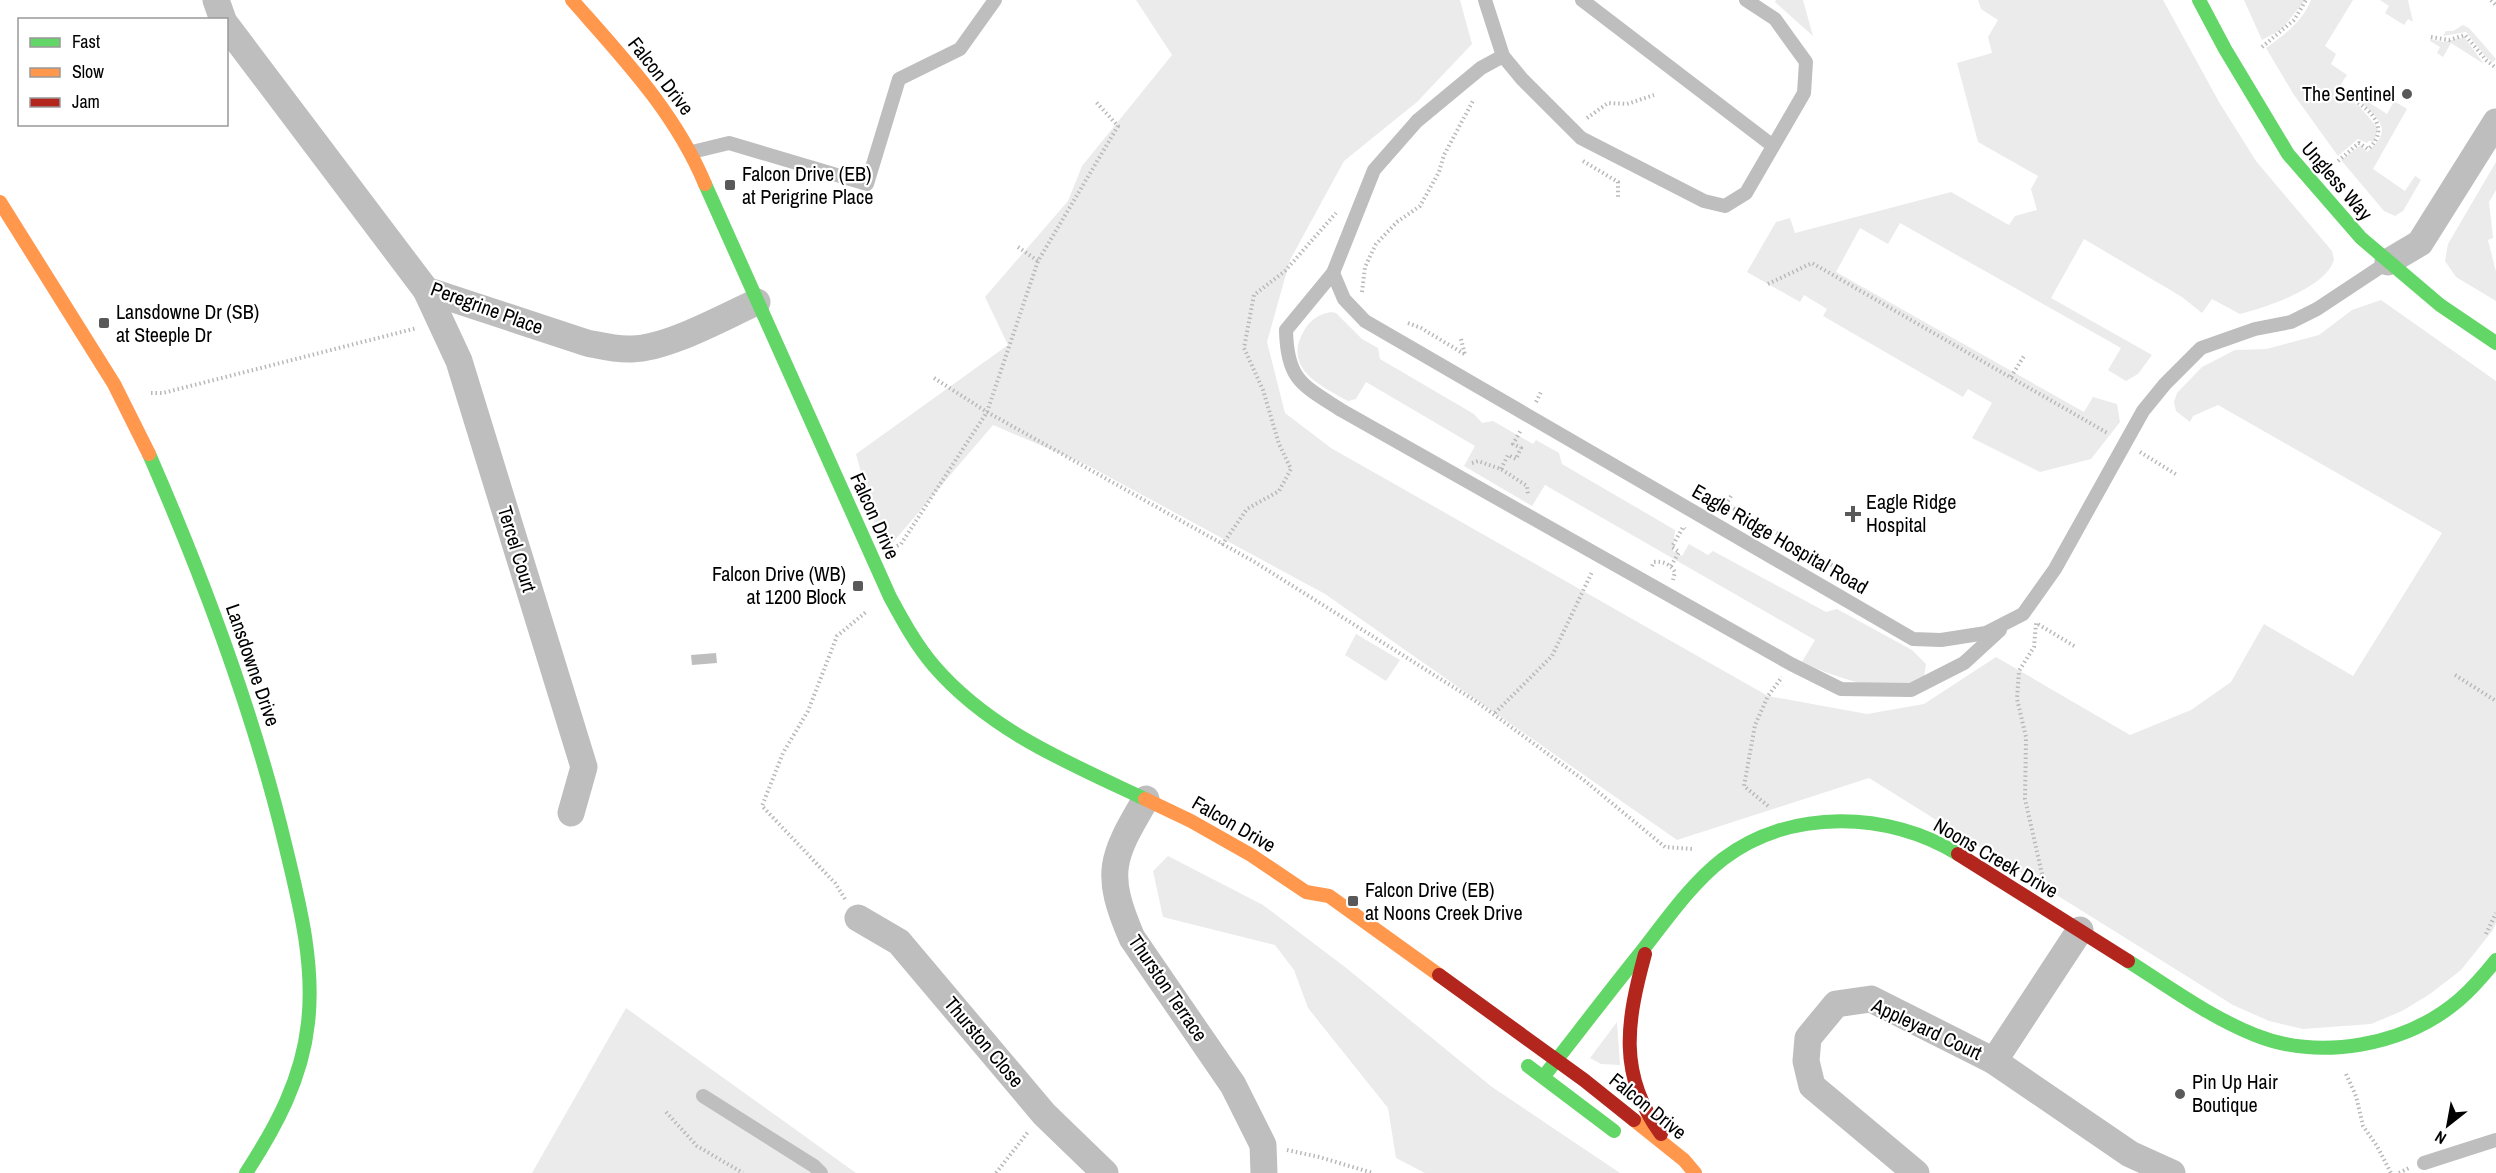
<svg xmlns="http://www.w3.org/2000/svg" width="2496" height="1173" font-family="'Archivo Narrow',sans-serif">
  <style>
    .green { fill: #ebebeb }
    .water { fill: #bebebe }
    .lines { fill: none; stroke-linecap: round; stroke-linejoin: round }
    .path { stroke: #b9b9b9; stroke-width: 4; stroke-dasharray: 1.5 3; stroke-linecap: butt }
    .lane { stroke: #bebebe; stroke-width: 14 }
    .street { stroke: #bebebe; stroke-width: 27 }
    .fast { stroke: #63d668; stroke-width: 14 }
    .slow { stroke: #ff974d; stroke-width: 14 }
    .jam { stroke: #b3261e; stroke-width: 14 }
    .poi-dot { fill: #595959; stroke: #fff; stroke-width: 2 }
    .labels { text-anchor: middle; stroke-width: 4.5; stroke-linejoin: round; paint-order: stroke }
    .street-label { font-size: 20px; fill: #000; stroke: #fff }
    .poi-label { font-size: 20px; fill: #000; stroke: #fff; text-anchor: start }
  </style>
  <rect width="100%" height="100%" fill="#fff"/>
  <g class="green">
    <polygon points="1136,0 1460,0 1472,44 1417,102 1344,161 1290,260 1267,342 1285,413 1331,448 1768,696 1867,714 1924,704 1996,657 2130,735 2191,710 2231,682 2264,624 2353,676 2442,533 2218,405 2193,416 2190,422 2176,411 2174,402 2177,393 2202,367 2235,350 2266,349 2319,335 2352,310 2381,300 2496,381 2496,923 2493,930 2461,970 2430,994 2402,1011 2371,1024 2303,1029 2269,1021 2233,1005 1869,778 1677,840 1325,594 1087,465 993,425 883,554 856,454 1008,345 985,297 1068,201 1082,166 1172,55"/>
    <polygon points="1776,0 1803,0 1813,36 1775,2"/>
    <path d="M1978 0H2163L2219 102 2256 161 2332 251 2334 259C2328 287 2265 308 2240 314L2212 299 2202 313 2182 297 2084 239 2051 298 2152 355 2138 374 2126 381 2108 370 2121 348 1900 223 1888 244 1860 228 1836 272 2084 412 2093 397 2117 404 2120 422 2091 459 2040 472 1972 438 1992 403 1968 389 1963 397 1823 316 1827 309 1804 295 1800 302 1747 272 1776 222 1790 218 1795 233 1951 192 2009 225 2015 216 2037 210 2031 189 2038 176 1978 142 1957 63 1992 53 1988 37 1998 20 1981 9Z"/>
    <polygon points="2244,0 2305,0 2282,29 2262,40"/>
    <path d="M2311 0H2353L2325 46 2336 54 2331 64 2347 75 2341 84 2349 90 2344 98 2359 106 2378 128 2374 142 2369 141 2367 143 2358 139 2338 156 2294 95 2266 48C2284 35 2303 21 2311 0Z"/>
    <polygon points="2380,0 2408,0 2413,22 2408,19 2404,25 2385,13 2389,6"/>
    <polygon points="2463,25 2469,28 2496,59 2493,62 2487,58 2466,32 2443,36 2446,31 2453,31"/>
    <polygon points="2464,37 2484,64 2451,43 2443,57 2437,53 2440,47 2430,41 2430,39 2444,42"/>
    <path d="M2362 98 2387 114 2394 101 2407 109 2373 169 2405 191 2415 176 2421 180 2403 211 2395 216 2384 211 2341 160 2361 145 2367 152C2394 130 2380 120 2360 101Z"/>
    <polygon points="2496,162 2496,190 2489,202 2493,238 2488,240 2496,272 2496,301 2456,277 2445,261 2448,244"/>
    <path d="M1331 312 1336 313 1362 339 1378 348 1380 359 1474 414 1482 423 1493 421 1533 444 1536 440 1559 453 1562 464 1675 530 1673 551 1682 556 1689 544 1708 555 1713 551 1826 612 1837 609 1912 650 1926 664 1924 678C1919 681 1913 685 1907 686 1880 693 1826 674 1802 662L1815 640 1545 485 1532 506 1464 466 1475 446 1366 382 1356 399 1348 401C1320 385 1281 368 1305 329 1311 319 1320 314 1331 312Z"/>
    <polygon points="1356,634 1400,660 1386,681 1345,655"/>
    <polygon points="1168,856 1263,905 1345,967 1492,1087 1620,1173 1425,1173 1396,1158 1388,1108 1308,1008 1294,970 1275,945 1163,917 1153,871"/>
    <polygon points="626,1008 856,1173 532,1173"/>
    <polygon points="1617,1022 1620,1065 1601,1064 1590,1058"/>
  </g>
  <polygon class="water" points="716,653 717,663 692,665 691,655"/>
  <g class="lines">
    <g class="path">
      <polyline points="2491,0 2496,5"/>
      <polyline points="2431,37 2449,40 2465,35 2486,60 2496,68"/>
      <polyline points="2262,47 2294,20 2306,0"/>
      <polyline points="1587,118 1608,103 1627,104 1654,95"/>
      <polyline points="1583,161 1618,182 1618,197"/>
      <path d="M2338 161 2359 143 2368 149C2390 130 2373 111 2352 99L2353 96"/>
      <polyline points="1018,247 1038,261"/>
      <polyline points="1768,284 1812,263 2109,434"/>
      <polyline points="1362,292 1365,267 1376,244 1397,222 1420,206 1439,172 1444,155 1474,99"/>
      <polyline points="1408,323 1421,328 1466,355"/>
      <polyline points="1461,339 1465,355"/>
      <polyline points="2011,377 2024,356"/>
      <polyline points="934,378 987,412 1253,561 1474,700 1585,781 1665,847 1693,849"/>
      <polyline points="151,393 163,393 417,328"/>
      <polyline points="1536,402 1542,390"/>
      <polyline points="2140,452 2177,475"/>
      <polyline points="1472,463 1478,461 1501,469 1527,486 1528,495"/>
      <polyline points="1501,469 1508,455 1516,459 1521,448 1513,444 1521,430"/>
      <polyline points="1731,496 1726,504 1849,575 1852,582"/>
      <polyline points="1222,545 1247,509 1279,491 1291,469 1279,444 1263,390 1244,348 1254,295 1285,271 1336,213"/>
      <polyline points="897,546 901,544 987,412 1038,261 1118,126 1096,102"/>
      <path d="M1652 566 1654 562C1663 561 1670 564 1675 572L1673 580"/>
      <polyline points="1671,566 1679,552 1672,547 1683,527 1685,529"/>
      <polyline points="2455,675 2496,701"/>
      <polyline points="1495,713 1552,656 1592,572"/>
      <polyline points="1768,806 1744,786 1755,725 1768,696 1782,677"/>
      <polyline points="2042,874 2025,799 2026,737 2017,699 2019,671 2034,647 2036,623 2076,647"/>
      <polyline points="845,899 835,883 762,806 783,753 808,711 837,636 866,612"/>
      <polyline points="2486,934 2496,913"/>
      <polyline points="2346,1074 2356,1096 2363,1126 2377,1146 2391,1173"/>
      <polyline points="666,1112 697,1146 743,1173"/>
      <polyline points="1287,1150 1319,1157 1373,1173"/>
      <polyline points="996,1173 1028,1132"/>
      <polyline points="2399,1173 2409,1168"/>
    </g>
    <g class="lane">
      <path d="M1485 0 1503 56 1481 68 1417 121 1374 170 1333 273 1286 330C1287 380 1302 385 1341 410L1791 664 1841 689 1911 690 1964 663 2000 630"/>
      <polyline points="1582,0 1773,146"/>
      <polyline points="1503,56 1522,79 1581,138 1704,201 1725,206 1746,193 1804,93 1806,62 1775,19 1746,0"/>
      <polyline points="692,152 729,143 867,184 899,79 960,49 995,0"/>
      <polyline points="1333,273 1344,299 1365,321 1913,639 1941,640 1986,633 2023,614 2055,569 2143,411 2165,384 2201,348 2255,329 2291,322 2317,309 2388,262"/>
      <polyline points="703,1096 814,1166 821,1173"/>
      <polyline points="2424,1163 2496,1140"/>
    </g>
    <g class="street">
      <polyline points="216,0 223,20"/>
      <polyline points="226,25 426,290 459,361 584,767 571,813"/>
      <polyline points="2388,262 2420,243 2496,122"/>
      <path d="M426 290 587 343C602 346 617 350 632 349 669 348 723 317 757 302"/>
      <path d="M1146 799C1111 858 1104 873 1132 938L1233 1085 1263 1145 1264 1173"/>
      <polyline points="858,918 899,942 1044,1114 1105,1173"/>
      <polyline points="1994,1061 2080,930"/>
      <polyline points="1916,1173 1812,1086 1806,1061 1808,1038 1836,1004 1871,999 1994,1061 2130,1154 2172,1173"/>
    </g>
    <g class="fast">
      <polyline points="2199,0 2225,49 2288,154 2361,238 2440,305 2496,343"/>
      <path d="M705 184 890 597C903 621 916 645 934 666 990 731 1069 763 1145 799"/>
      <path d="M149 454C204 580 253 710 285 844 299 902 315 963 308 1023 302 1079 276 1127 246 1173"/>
      <path d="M2128 961C2169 987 2210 1017 2255 1035 2320 1061 2405 1046 2459 1000 2473 988 2484 975 2496 960"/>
      <polyline points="1528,1066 1614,1131"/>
      <path d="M1544 1076C1577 1034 1609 992 1642 951 1667 919 1691 884 1723 859 1790 808 1889 811 1958 854"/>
    </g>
    <g class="slow">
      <path d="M572 0C623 58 675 112 705 184"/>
      <polyline points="0,202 114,384 149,454"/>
      <polyline points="1145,799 1191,821 1251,855 1306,892 1329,896 1439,975"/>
      <polyline points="1634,1120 1684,1160 1695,1173"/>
    </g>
    <g class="jam">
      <polyline points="1958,854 2128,961"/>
      <path d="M1645 954C1627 1020 1617 1074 1661 1134"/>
      <polyline points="1439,975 1584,1080 1634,1120"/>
    </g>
  </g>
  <g class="poi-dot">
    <circle cx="2407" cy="94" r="6"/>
    <rect x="724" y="179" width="12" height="12" rx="3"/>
    <rect x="98" y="317" width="12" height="12" rx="3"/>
    <path d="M1850 505h6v6h6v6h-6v6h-6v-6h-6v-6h6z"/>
    <rect x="852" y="580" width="12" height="12" rx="3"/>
    <rect x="1347" y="895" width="12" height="12" rx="3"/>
    <circle cx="2180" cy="1094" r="6"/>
  </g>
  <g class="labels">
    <g class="street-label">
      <text transform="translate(661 76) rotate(52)" y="7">Falcon Drive</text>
      <text transform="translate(2337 181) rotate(49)" y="7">Ungless Way</text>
      <text transform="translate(487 308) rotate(20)" y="7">Peregrine Place</text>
      <text transform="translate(875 516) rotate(66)" y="7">Falcon Drive</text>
      <text transform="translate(1780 539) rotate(30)" y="7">Eagle Ridge Hospital Road</text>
      <text transform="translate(517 549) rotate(73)" y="7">Tercel Court</text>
      <text transform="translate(253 665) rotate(71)" y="7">Lansdowne Drive</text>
      <text transform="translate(1234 824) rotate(30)" y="7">Falcon Drive</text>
      <text transform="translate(1996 858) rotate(30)" y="7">Noons Creek Drive</text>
      <text transform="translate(1168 988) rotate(56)" y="7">Thurston Terrace</text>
      <text transform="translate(1927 1029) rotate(25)" y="7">Appleyard Court</text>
      <text transform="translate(984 1042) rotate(50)" y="7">Thurston Close</text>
      <text transform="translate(1648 1106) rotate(39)" y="7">Falcon Drive</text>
    </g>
    <g class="poi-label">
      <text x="2395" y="101" text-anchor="end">The Sentinel</text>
      <text x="742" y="181">Falcon Drive (EB)<tspan x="742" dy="23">at Perigrine Place</tspan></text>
      <text x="116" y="319">Lansdowne Dr (SB)<tspan x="116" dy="23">at Steeple Dr</tspan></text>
      <text x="1866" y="509">Eagle Ridge<tspan x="1866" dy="23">Hospital</tspan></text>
      <text x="846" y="581" text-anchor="end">Falcon Drive (WB)<tspan x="846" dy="23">at 1200 Block</tspan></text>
      <text x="1365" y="897">Falcon Drive (EB)<tspan x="1365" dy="23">at Noons Creek Drive</tspan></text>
      <text x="2192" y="1089">Pin Up Hair<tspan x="2192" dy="23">Boutique</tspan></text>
    </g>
  </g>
  <rect x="18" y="18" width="210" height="108" fill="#ffffff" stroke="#999999" stroke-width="1.5"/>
  <rect x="30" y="38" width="30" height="9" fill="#63d668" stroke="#999999" stroke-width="1.5"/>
  <text x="72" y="48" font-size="18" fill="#000000">Fast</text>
  <rect x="30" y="68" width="30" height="9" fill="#ff974d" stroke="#999999" stroke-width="1.5"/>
  <text x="72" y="78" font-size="18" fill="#000000">Slow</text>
  <rect x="30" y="98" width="30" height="9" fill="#b3261e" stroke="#999999" stroke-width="1.5"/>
  <text x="72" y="108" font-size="18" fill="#000000">Jam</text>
  <g transform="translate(2448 1125) rotate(211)" stroke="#ffffff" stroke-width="4.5" paint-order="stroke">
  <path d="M0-4.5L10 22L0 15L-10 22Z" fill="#000000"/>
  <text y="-9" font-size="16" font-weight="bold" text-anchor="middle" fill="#000000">N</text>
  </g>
</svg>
